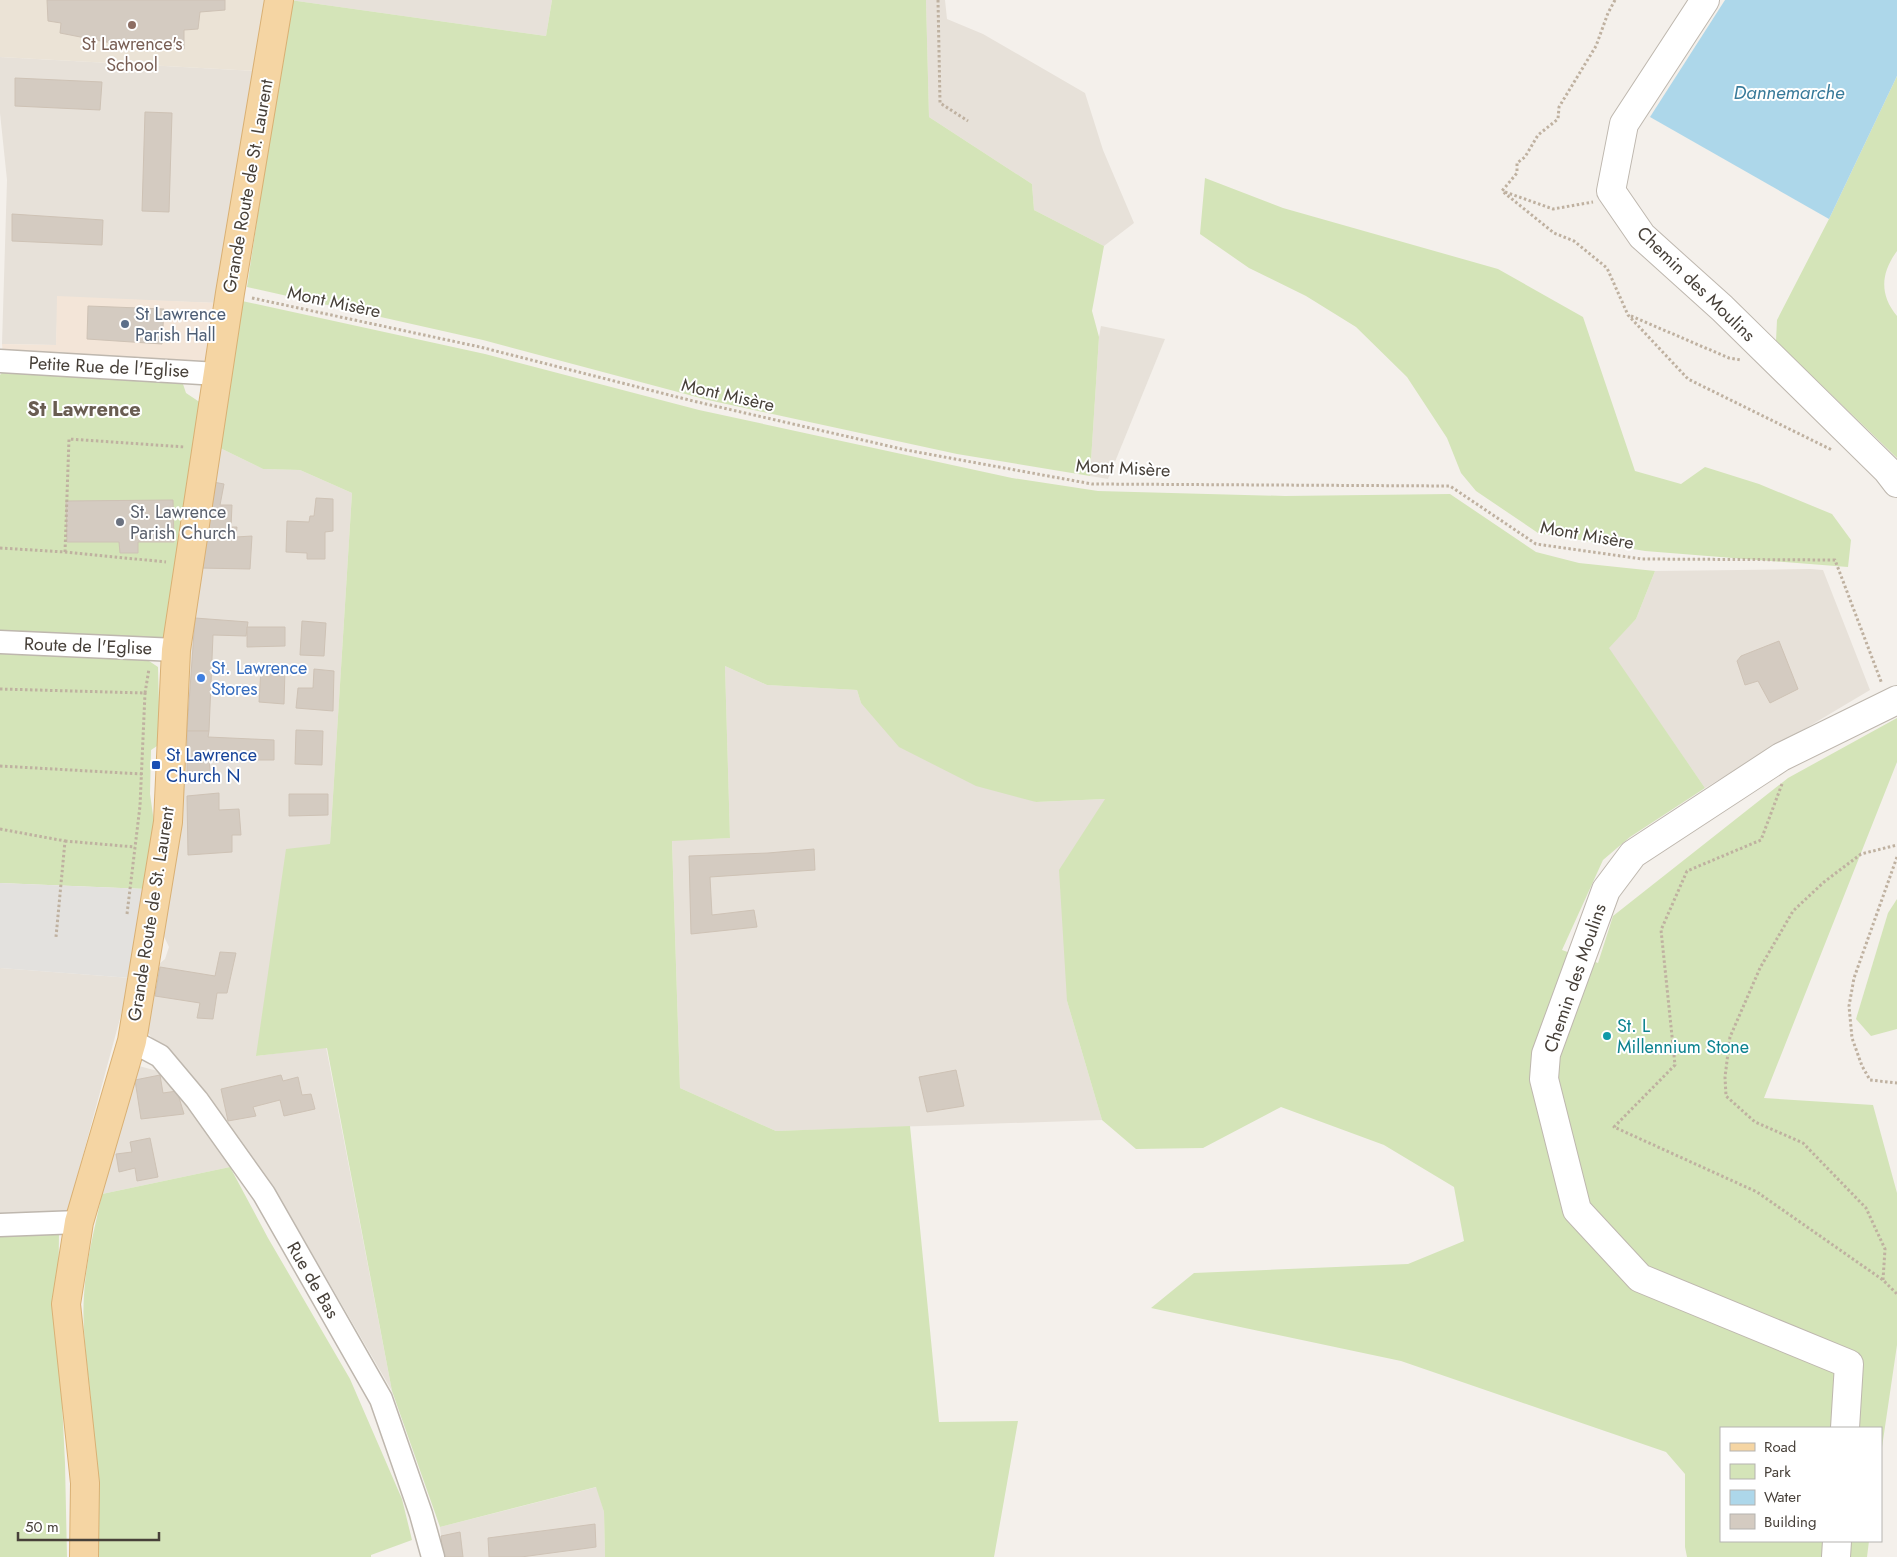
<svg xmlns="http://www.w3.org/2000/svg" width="1897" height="1557" font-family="Jost,sans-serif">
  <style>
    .residential { fill: #e7e1d9 }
    .commercial { fill: #f3e5d8 }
    .education { fill: #ebe3d6 }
    .green { fill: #d4e4b8 }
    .parking { fill: #e3e1de }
    .water { fill: #add7ea }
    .building { fill: #d4cbc1; stroke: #cec2b5 }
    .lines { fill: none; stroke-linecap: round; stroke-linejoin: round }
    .minor-casing { stroke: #beb7ae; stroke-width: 25 }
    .tertiary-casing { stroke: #beb7ae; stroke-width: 30 }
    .primary-casing { stroke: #d9b074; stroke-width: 30 }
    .path { stroke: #bfb1a0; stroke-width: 3; stroke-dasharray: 2.5 2.5; stroke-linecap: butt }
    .minor { stroke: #fff; stroke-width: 22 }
    .tertiary { stroke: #fff; stroke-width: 28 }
    .primary { stroke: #f5d5a3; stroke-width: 28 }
    .education-dot { fill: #8d6e63; stroke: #fff; stroke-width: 2 }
    .service-dot { fill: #5c6f8a; stroke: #fff; stroke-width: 2 }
    .worship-dot { fill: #6b7280; stroke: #fff; stroke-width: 2 }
    .shop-dot { fill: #3f7fe0; stroke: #fff; stroke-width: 2 }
    .transit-dot { fill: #1a4fb4; stroke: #fff; stroke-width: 2 }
    .culture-dot { fill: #0f9aa8; stroke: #fff; stroke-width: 2 }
    .labels { text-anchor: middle; stroke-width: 4; stroke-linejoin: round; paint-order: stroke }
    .education-label { font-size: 18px; fill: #785e54; stroke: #fff }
    .street-label { font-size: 18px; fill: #474039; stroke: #fff }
    .service-label { font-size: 18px; fill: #4e5e75; stroke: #fff; text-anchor: start }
    .worship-label { font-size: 18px; fill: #5b616d; stroke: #fff; text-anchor: start }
    .shop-label { font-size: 18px; fill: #366cbe; stroke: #fff; text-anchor: start }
    .transit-label { font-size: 18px; fill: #164399; stroke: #fff; text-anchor: start }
    .culture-label { font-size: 18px; fill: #0d838f; stroke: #fff; text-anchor: start }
    .water-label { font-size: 19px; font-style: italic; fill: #387a9a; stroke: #fff }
    .quarter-label { font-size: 20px; font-weight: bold; fill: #695d51; stroke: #fff }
  </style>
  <rect width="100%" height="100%" fill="#f4f0eb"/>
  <g class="residential">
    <polygon points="290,0 552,0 546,36"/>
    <polygon points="926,0 945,0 947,19 983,34 1085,93 1103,150 1134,223 1104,246 1034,210 1032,184 929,117"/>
    <polygon points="0,57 256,71 218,303 58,297 56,345 2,344 7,180 0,113"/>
    <polygon points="1101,326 1165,339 1108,479 1090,476 1099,337"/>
    <polygon points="218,447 263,469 300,470 352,493 330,844 257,1056 326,1047 392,1391 288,1212 205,1095 144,1029 154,968 165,959 169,947 160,928 190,647"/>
    <polygon points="1810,569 1823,570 1870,690 1705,788 1608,648 1636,619 1655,571"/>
    <polygon points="725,666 767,685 857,690 861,703 1036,802 1105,799 1067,1001 1102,1120 776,1131 680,1088 672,840 730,838"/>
    <polygon points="0,968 131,978 67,1214 0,1215"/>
    <polygon points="139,1066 165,1073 230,1167 102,1194"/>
    <polygon points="597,1487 604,1512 605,1557 443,1557 440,1527"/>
  </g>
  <polygon class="commercial" points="57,296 218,303 211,355 199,366 3,355 2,344 56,345"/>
  <polygon class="education" points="0,0 269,0 256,71 0,57"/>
  <g class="green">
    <polygon points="290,0 546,36 552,0 926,0 929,117 1032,184 1034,210 1104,246 1092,311 1099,337 1090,476 957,454 708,400 483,340 247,287"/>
    <path d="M1897 76V251C1881 273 1879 294 1897 316V458L1776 341 1777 320 1829 219Z"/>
    <polygon points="1205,178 1283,208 1498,269 1583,317 1635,471 1681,484 1705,467 1759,484 1832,514 1851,540 1848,567 1645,551 1538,533 1476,491 1461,473 1447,438 1407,377 1356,327 1306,296 1249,268 1200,234"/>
    <polygon points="242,301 485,354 699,410 1012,478 1098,491 1285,496 1450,494 1536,552 1579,563 1655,571 1636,619 1609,648 1705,788 1630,837 1603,860 1562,950 1598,963 1613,916 1788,778 1897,718 1897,762 1764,1098 1873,1105 1897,1193 1897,1345 1881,1454 1881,1428 1721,1428 1721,1541 1869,1541 1867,1557 1687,1557 1685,1547 1685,1474 1666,1452 1401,1361 1151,1308 1194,1273 1408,1264 1464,1241 1454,1187 1384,1145 1281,1107 1203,1148 1136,1149 1102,1120 1067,1001 1059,870 1105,799 1036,802 976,786 899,747 861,703 857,690 767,685 725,666 730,838 672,841 680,1088 776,1131 910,1126 939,1422 1018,1421 994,1557 605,1557 604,1512 596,1487 440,1527 392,1391 327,1048 256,1056 286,849 330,844 352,493 300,470 263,469 218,447"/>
    <polygon points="4,370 181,378 186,393 201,403 169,640 0,632 0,375"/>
    <polygon points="0,654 143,657 158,667 160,744 151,750 150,794 154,822 145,889 0,883"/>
    <polygon points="1897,899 1897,1029 1871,1036 1856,1019 1888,913"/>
    <path d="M230 1167 268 1238 350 1379 402 1499 412 1540 371 1555V1557H94C96 1514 96 1470 93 1428 91 1384 81 1339 84 1295 86 1260 95 1227 102 1194Z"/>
    <polygon points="59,1232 58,1320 65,1463 67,1557 0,1557 0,1234"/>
  </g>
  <polygon class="parking" points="0,883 145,889 131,978 0,968"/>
  <polygon class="water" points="1725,0 1897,0 1897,76 1829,219 1650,117"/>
  <g class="building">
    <polygon points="47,0 225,0 225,10 200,12 198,29 184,30 184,49 106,42 60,33 61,23 48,21"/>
    <polygon points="15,78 102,82 100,110 15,106"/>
    <polygon points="145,112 172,113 169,212 142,211"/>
    <polygon points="12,214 103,220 102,245 12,241"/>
    <polygon points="88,306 164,309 162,344 87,339"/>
    <polygon points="213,482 224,484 220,505 232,505 231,527 237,527 236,537 252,536 250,569 199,568"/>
    <polygon points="316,498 333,499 333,531 325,532 325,559 307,559 307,553 286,552 287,521 309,522 310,516 314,516"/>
    <polygon points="173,500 174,542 138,542 138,553 120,553 119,542 67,542 66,501"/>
    <polygon points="195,618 248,622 246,636 213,635 209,731 187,731"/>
    <polygon points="302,621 326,623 324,656 300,655"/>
    <polygon points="247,627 285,627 285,646 247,647"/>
    <polygon points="1779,641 1798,689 1770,703 1758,681 1745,685 1737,661 1741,656"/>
    <polygon points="261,668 285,670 284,704 259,702"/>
    <polygon points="314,669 334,671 333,711 296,708 298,688 313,688"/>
    <polygon points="296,730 323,731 322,765 295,764"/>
    <polygon points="187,731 209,731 208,737 274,740 274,760 235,760 234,757 209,757 210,773 187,771"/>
    <polygon points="219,793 219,810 239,809 241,835 232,835 232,852 188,855 187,796"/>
    <polygon points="289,794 328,794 328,815 289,816"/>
    <polygon points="814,849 815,870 710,877 712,915 754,910 757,927 691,934 689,856 768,853"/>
    <polygon points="220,952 236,953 227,993 217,993 213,1019 197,1018 200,1003 155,996 160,967 215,976"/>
    <polygon points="956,1070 964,1106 927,1112 919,1077"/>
    <polygon points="160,1075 163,1093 177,1091 184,1114 141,1119 135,1080"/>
    <polygon points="281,1075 283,1081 298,1077 302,1095 311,1094 315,1109 284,1116 280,1100 253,1107 256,1116 228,1121 221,1089"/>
    <polygon points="150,1138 158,1177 137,1181 135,1168 119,1172 116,1154 132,1152 130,1142"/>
    <polygon points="595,1524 596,1547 521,1557 489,1557 488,1538"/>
    <polygon points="460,1532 463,1557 443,1557 441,1536"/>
  </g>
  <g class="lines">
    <defs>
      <g id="minor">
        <polyline points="0,361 218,374"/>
        <polyline points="0,642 176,650"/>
        <polyline points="132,1041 160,1056 197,1100 264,1194 381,1399 421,1514 433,1557"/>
        <polyline points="0,1225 79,1222"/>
      </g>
      <g id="tertiary">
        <polyline points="1705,0 1624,124 1611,191 1642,236 1722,308 1887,470 1897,483"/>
        <polyline points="1845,1428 1849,1364 1640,1278 1577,1210 1544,1079 1546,1054 1606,890 1633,854 1781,757 1897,700"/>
        <polyline points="1836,1557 1837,1541"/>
      </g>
      <polyline id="primary" points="84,1557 85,1483 66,1304 79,1222 132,1041 168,822 176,650 230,293 279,0"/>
    </defs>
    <use href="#minor" class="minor-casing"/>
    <use href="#tertiary" class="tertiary-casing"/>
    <use href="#primary" class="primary-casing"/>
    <g class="path">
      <polyline points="938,0 940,103 968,121"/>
      <polyline points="1615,0 1608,13 1596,46 1559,107 1558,119 1538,135 1525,157 1517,163 1517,173 1502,191 1554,233 1574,241 1607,268 1628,315 1688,379 1832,450"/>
      <polyline points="1505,192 1553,209 1593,202"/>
      <polyline points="252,298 480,347 693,401 906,450 1092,484 1450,486 1536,544 1642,559 1835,560 1882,684"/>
      <polyline points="1631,316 1729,358 1741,360"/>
      <polyline points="0,548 65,552 166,562"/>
      <polyline points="65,552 69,439 185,447"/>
      <polyline points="0,689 145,693 149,669"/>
      <polyline points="0,766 142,774"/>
      <polyline points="1782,784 1761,840 1687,871 1661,930 1675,1065 1614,1127 1757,1192 1883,1280 1897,1294"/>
      <polyline points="0,829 65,841 56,937"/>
      <polyline points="65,841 135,847"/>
      <polyline points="1897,857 1854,978 1849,1006 1852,1038 1862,1066 1870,1080 1897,1083"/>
      <polyline points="127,914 140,806 145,693"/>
      <polyline points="1883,1280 1885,1249 1866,1208 1803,1143 1755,1122 1726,1096 1725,1077 1730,1037 1760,968 1793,911 1824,882 1861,854 1897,845"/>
    </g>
    <use href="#minor" class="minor"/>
    <use href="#tertiary" class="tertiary"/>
    <use href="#primary" class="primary"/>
  </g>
  <circle class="education-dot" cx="132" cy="25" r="5"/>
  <circle class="service-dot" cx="125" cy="324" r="5"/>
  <circle class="worship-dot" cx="120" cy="522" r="5"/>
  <circle class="shop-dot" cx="201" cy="678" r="5"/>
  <rect class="transit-dot" x="151" y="760" width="10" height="10" rx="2.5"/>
  <circle class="culture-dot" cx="1607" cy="1036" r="5"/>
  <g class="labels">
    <g class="education-label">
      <text x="132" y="50">St Lawrence's<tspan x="132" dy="21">School</tspan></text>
    </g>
    <g class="street-label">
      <text transform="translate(248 186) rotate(-80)" y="6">Grande Route de St. Laurent</text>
      <text transform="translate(1696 284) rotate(44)" y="6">Chemin des Moulins</text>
      <text transform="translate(334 302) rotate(12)" y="6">Mont Misère</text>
      <text transform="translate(109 367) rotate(3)" y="6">Petite Rue de l'Eglise</text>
      <text transform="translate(728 395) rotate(13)" y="6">Mont Misère</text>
      <text transform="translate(1123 468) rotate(3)" y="6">Mont Misère</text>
      <text transform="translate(1587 535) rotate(10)" y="6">Mont Misère</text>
      <text transform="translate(88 646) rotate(2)" y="6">Route de l'Eglise</text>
      <text transform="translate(151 914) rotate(-81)" y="6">Grande Route de St. Laurent</text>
      <text transform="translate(1575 978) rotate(-71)" y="6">Chemin des Moulins</text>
      <text transform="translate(313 1280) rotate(60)" y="6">Rue de Bas</text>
    </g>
    <g class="service-label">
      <text x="135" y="320">St Lawrence<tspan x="135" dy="21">Parish Hall</tspan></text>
    </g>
    <g class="worship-label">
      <text x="130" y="518">St. Lawrence<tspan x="130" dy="21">Parish Church</tspan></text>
    </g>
    <g class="shop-label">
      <text x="211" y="674">St. Lawrence<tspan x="211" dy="21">Stores</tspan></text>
    </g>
    <g class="transit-label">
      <text x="166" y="761">St Lawrence<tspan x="166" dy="21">Church N</tspan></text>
    </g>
    <g class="culture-label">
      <text x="1617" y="1032">St. L<tspan x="1617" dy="21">Millennium Stone</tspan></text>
    </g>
    <g class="water-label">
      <text x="1789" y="99">Dannemarche</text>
    </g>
    <g class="quarter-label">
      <text x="84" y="416">St Lawrence</text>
    </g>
  </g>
  <rect x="1720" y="1427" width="162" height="115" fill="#ffffff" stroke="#b5b3b0"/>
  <rect x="1730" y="1443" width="25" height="8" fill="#f5d5a3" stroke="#b5b3b0"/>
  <text x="1764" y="1452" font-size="15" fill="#474039">Road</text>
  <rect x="1730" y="1464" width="25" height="15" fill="#d4e4b8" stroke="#b5b3b0"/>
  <text x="1764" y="1477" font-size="15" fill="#474039">Park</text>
  <rect x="1730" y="1490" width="25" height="15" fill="#add7ea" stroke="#b5b3b0"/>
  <text x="1764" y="1502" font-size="15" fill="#474039">Water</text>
  <rect x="1730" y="1514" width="25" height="15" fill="#d4cbc1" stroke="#b5b3b0"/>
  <text x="1764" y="1527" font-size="15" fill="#474039">Building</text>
  <path d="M18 1532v8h141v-8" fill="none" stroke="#474039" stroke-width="2.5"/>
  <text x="25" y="1532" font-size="15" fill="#474039" stroke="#ffffff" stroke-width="4" paint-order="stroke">50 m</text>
</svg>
